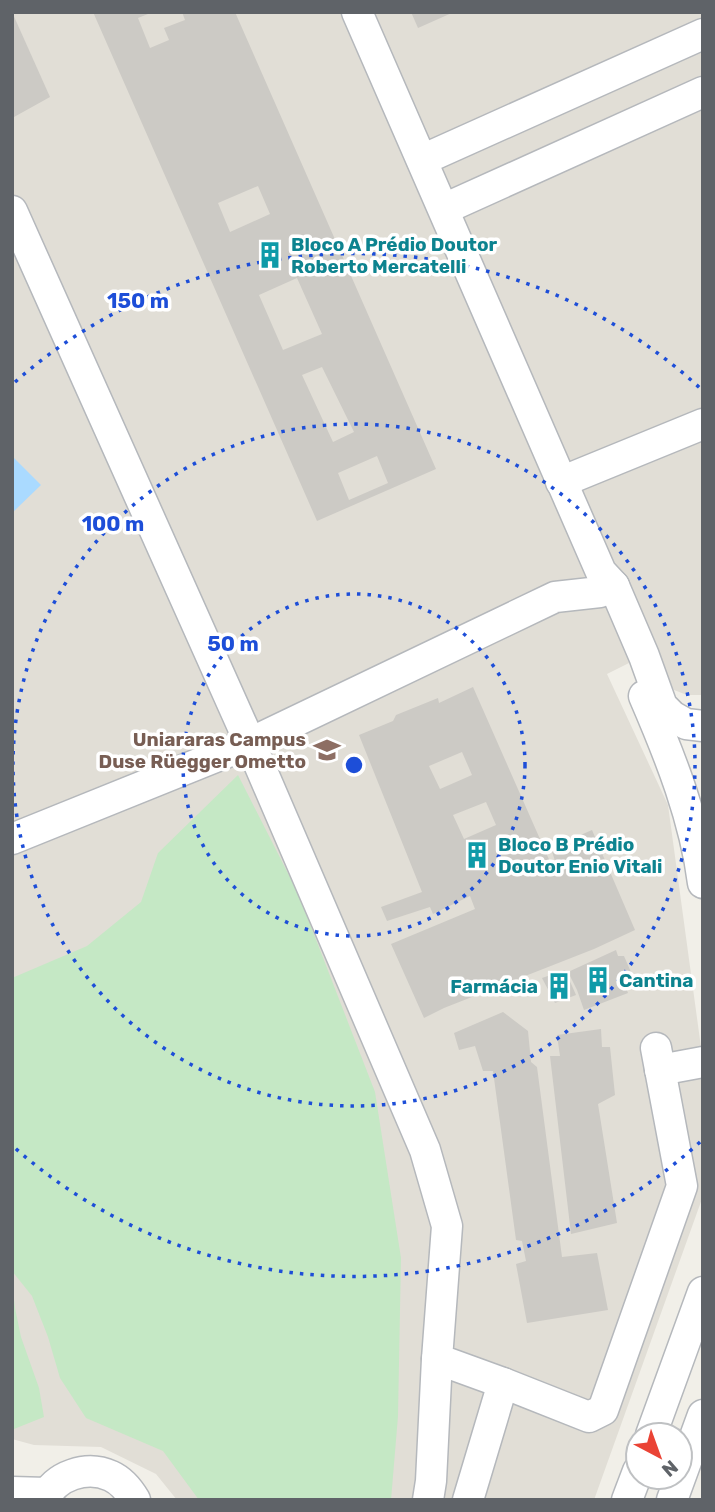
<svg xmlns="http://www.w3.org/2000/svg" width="715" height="1512" font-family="Rubik,sans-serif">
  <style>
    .education { fill: #e1ded6 }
    .green { fill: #c5e8c5 }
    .water { fill: #aadaff }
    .building { fill: #cccac5; fill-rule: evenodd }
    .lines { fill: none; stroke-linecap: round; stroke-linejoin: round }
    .minor-casing { stroke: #b5b8bc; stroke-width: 33 }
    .minor { stroke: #fff; stroke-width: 30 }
    .ring { fill: none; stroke: #1d4ed8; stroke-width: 3.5; stroke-dasharray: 3.5 7 }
    .labels { text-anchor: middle; stroke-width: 7; stroke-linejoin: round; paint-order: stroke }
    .culture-label { font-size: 19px; font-weight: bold; fill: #0d838f; stroke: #fff; text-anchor: start }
    .education-label { font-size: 19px; font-weight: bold; fill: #785e54; stroke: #fff; text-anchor: end }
    .centre { fill: #1d4ed8; stroke: #fff; stroke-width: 3.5 }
    .ring-label { font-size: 21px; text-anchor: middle; font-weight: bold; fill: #1d4ed8; stroke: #fff; stroke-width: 7; stroke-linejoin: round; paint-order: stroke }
  </style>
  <rect width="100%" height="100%" fill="#f1efe8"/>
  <polygon class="education" points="12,12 703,12 703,695 687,695 674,690 653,651 607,674 668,805 703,1062 703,1196 594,1500 177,1500 156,1474 101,1447 34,1445 12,1439"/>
  <g class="green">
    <polygon points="238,775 298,893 375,1092 401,1258 398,1416 391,1500 199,1500 163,1451 86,1418 60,1378 48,1337 32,1296 12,1271 12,978 87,946 141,902 158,853"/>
    <polygon points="12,1283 15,1308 21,1337 39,1388 44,1417 14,1429 12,1429"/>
  </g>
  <polygon class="water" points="12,456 41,485 12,513"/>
  <g class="building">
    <polygon points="12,12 50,97 14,117 12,113"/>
    <path d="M93 12H153L138 18 150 48 169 40 164 28 185 20 182 12H235L436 469 317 521ZM258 186 270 214 230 232 218 203ZM297 278 322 334 283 350 259 295ZM322 367 354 432 333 442 302 375ZM377 456 388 483 349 500 338 473Z"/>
    <polygon points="411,12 454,12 418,28"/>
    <path d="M473 687 551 864 555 861 551 848 592 830 635 930 594 949 444 1008 424 1018 391 944 475 909 470 896 433 914 430 907 387 921 381 907 422 892 359 735 393 721 396 715 438 698 439 703ZM462 752 472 775 440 789 429 766ZM486 802 496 825 464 839 453 815Z"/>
    <polygon points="616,950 618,956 624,956 634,979 630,980 624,971 620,972 628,993 584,1010 577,990 568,972"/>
    <polygon points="565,970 576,995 555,1003 542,978"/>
    <polygon points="503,1012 528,1031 531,1062 537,1067 562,1257 597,1253 608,1310 527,1323 516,1264 526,1261 522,1241 516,1240 493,1071 483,1071 475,1046 459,1050 454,1033"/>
    <polygon points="601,1029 602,1047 610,1047 615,1095 598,1104 617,1223 571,1234 550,1056 560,1056 557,1035"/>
  </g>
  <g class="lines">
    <defs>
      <g id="minor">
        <polyline points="357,12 601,572 614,586 644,656 662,706 672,716 686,724 703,726"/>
        <polyline points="422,160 703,34"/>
        <polyline points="444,209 703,92"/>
        <polyline points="12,211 250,743 425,1150 447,1226 437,1359 503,1383 589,1417 603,1410 682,1186 656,1048"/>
        <polyline points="561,482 703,424"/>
        <path d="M644 696C670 756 695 819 703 883"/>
        <polyline points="12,839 250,743 555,597 600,592 614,586"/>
        <polyline points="660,1070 703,1062"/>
        <polyline points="651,1435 703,1292"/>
        <polyline points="12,1492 47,1493"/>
        <path d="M44 1500C55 1475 87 1465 111 1476 122 1481 129 1490 135 1500"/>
        <polyline points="428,1500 431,1481 437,1359"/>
        <polyline points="468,1500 503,1383"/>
        <polyline points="627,1500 638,1471"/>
        <polyline points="672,1500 703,1415"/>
      </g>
    </defs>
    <use href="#minor" class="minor-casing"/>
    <use href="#minor" class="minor"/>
  </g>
  <g class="ring">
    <circle cx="354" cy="765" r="171"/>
    <circle cx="354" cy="765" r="341"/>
    <path d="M700 1142A512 512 0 0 1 15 1148M15 382A512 512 0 0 1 700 388"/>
  </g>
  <defs>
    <symbol id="building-bare" viewBox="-9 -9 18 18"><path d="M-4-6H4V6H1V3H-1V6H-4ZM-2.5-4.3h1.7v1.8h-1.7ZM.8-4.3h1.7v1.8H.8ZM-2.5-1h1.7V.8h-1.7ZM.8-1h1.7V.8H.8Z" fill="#0f9aa8" stroke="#fff" stroke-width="2.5" paint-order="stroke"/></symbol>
    <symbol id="university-bare" viewBox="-9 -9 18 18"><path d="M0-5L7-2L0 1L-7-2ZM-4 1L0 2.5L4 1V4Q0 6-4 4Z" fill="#8d6e63" stroke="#fff" stroke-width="2.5" paint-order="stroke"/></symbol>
  </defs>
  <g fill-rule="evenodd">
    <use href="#building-bare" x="251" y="236" width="38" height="38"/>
    <use href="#university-bare" x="308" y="731" width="38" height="38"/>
    <use href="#building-bare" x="458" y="836" width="38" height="38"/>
    <use href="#building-bare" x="579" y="961" width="38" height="38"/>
    <use href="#building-bare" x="540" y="967" width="38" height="38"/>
  </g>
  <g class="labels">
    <g class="culture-label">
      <text x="291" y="251">Bloco A Prédio Doutor<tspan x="291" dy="22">Roberto Mercatelli</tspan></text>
      <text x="498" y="851">Bloco B Prédio<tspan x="498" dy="22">Doutor Enio Vitali</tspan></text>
      <text x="619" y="987">Cantina</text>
      <text x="538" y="993" text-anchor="end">Farmácia</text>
    </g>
    <g class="education-label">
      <text x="306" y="746">Uniararas Campus<tspan x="306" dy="22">Duse Rüegger Ometto</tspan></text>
    </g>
  </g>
  <circle cx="354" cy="765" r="10" class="centre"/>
  <g class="ring-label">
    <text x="138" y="308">150 m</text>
    <text x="113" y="531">100 m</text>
    <text x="233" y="651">50 m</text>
  </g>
  <rect width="715" height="1512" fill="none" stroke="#5f6368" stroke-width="28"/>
  <g transform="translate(659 1456) rotate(139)"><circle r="33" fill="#ffffff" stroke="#bfc1c3" stroke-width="2"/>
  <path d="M0-5L12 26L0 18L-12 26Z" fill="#ea4335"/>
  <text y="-10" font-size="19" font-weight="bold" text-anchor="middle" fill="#5f6368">N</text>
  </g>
</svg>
